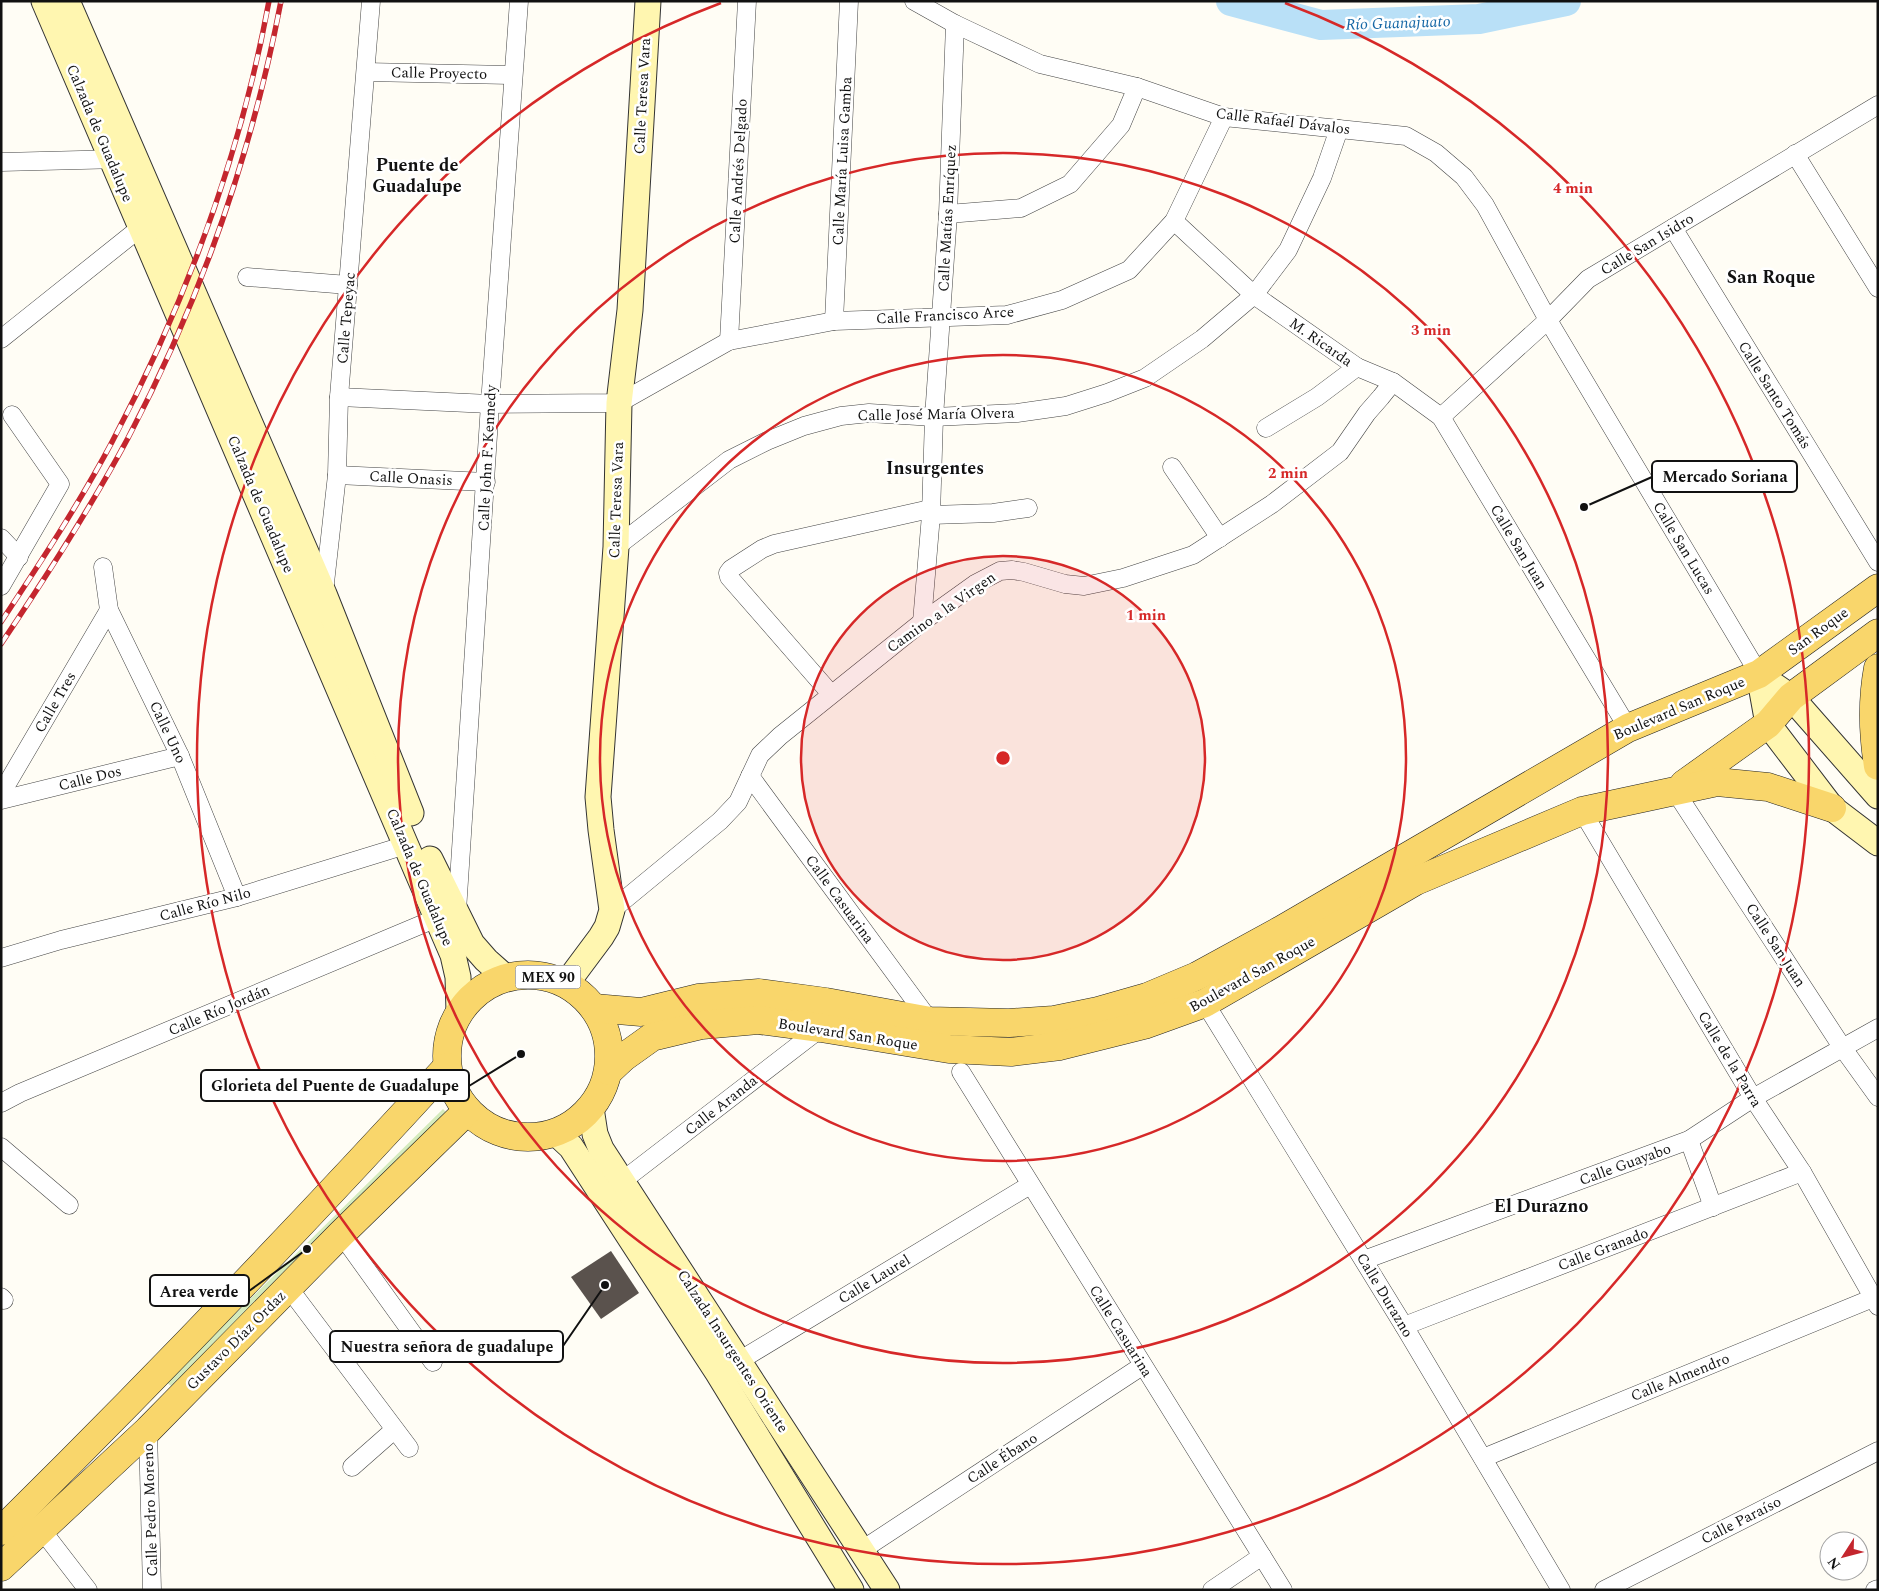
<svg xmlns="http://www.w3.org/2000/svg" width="1879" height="1591" font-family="Spectral,serif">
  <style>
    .green { fill: #d5ebbd }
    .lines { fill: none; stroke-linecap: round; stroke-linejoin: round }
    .river { stroke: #b9e0f7; stroke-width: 30 }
    .building { fill: #5a524d }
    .street-casing { stroke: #444; stroke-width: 19 }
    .secondary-casing { stroke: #333; stroke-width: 27 }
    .primary-casing { stroke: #222; stroke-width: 29 }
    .street { stroke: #fff; stroke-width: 18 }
    .secondary { stroke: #fff6b0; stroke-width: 25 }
    .primary { stroke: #f9d66b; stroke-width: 28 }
    .rail-casing { stroke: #c4262e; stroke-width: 5.5 }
    .rail { stroke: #fff; stroke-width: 4; stroke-dasharray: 11; stroke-linecap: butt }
    .ring { fill: none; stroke: #d62828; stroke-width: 2.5 }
    .labels { text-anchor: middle; stroke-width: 5; stroke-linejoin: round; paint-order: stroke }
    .shield { fill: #fff; stroke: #585858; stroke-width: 1 }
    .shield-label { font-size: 14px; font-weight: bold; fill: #111 }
    .street-label { font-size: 15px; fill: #111; stroke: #fff }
    .water-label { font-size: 16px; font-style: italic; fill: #1768a6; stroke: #fff }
    .quarter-label { font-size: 18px; font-weight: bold; fill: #111; stroke: #fff }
    .centre { fill: #d62828; stroke: #fff; stroke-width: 2.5 }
    .ring-label { font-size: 15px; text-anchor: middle; font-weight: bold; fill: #d62828; stroke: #fff; stroke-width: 5; stroke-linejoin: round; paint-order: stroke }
    .leader { fill: none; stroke: #111; stroke-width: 2 }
    .callout-dot { fill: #111; stroke: #fff; stroke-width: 2 }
    .callout { fill: #fff; stroke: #111; stroke-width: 2 }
    .callout-label { font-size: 16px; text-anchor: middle; font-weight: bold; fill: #111 }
  </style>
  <rect width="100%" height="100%" fill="#fffdf5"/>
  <polygon class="green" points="443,1109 449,1115 171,1386 166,1382"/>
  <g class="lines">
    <polyline class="river" points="1231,1 1321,25 1479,19 1566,1"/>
  </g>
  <polygon class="building" points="611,1251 639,1293 601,1319 571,1277"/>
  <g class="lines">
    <defs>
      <g id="street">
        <polyline points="914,1 955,24 1040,64 1137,87 1224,117 1406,136 1436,153 1464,177 1485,205 1548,320 1759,674"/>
        <polyline points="366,72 513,75"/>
        <polyline points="1795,154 1878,288"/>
        <polyline points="1,162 121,159"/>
        <polyline points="948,214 1021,208 1070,184 1121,125 1137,87"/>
        <polyline points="1174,221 1254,295 1357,367 1393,382 1441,417 1628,728"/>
        <polyline points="1673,228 1878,562"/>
        <polyline points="247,277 348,285"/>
        <polyline points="834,321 849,1"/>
        <polyline points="1,339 140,228"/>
        <polyline points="729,341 747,1"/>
        <polyline points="339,397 490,404 619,403 729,341 834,321 1007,315 1062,300 1129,270 1174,221 1224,117"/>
        <polyline points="1441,417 1548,320 1588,279 1878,105"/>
        <polyline points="1266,428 1317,397 1357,367"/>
        <polyline points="1172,467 1220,538"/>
        <polyline points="337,475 486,482"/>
        <polyline points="931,515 993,513 1028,508"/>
        <polyline points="1,538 19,557"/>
        <polyline points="616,547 729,460 767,441 804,426 841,416 869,413 934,417 1017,413 1066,406 1107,393 1145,378 1202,339 1254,295 1288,250 1322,178 1339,129"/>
        <polyline points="103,567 109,610 180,756 237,897"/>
        <polyline points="1,586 60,484 12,415"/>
        <polyline points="324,592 337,475 339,397 371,1"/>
        <polyline points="922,622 931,515 934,417 948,214 955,24"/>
        <polyline points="831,694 729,577 728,573 731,569 762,549 774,544 930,509"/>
        <polyline points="750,776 930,1021"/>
        <polyline points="1675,791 1842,1047 1878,1097"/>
        <polyline points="1,794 109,610"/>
        <polyline points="1,800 180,756"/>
        <polyline points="1582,811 1753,1098 1802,1172 1878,1306"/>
        <polyline points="612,910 720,821 738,802 760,755 780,736 922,622 975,584 1000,571 1012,570 1024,572 1065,584 1084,586 1123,578 1193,555 1272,504 1340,452 1367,413 1381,397 1393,382"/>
        <polyline points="457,911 490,404 519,1"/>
        <polyline points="1,958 61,940 237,897 406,845"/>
        <polyline points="1205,1003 1404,1326 1561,1590"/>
        <polyline points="961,1072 1283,1590"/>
        <polyline points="1,1103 20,1093 437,918"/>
        <polyline points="1689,1140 1713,1207"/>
        <polyline points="1,1147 69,1205"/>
        <polyline points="621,1182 821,1028"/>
        <polyline points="341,1234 433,1362"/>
        <polyline points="1364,1260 1689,1140 1753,1098 1878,1028"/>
        <polyline points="288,1287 409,1448"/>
        <polyline points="1,1297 4,1300"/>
        <polyline points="1404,1326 1802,1172"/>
        <polyline points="729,1367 1030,1185"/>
        <polyline points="148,1430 152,1590"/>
        <polyline points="1483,1458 1878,1296"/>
        <polyline points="352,1467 394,1430"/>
        <polyline points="41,1529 88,1590"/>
        <polyline points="862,1550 1142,1366"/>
        <polyline points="1212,1590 1262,1556"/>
        <polyline points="1604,1590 1878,1451"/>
        <polyline points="1875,1590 1878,1589"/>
      </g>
      <g id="secondary">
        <polyline points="44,1 437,918 453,955 458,977 459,1012"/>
        <polyline points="67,1 324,594 411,813"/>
        <polyline points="1759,674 1768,724 1832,808 1878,843"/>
        <polyline points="1775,686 1791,697 1878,796"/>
        <polyline points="430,859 472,944 486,960 505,977"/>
        <polyline points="566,984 601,937 607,927 612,910 601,830 598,797 616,547 619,403 630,310 648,1"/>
        <polyline points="591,1108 595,1134 601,1149 887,1590"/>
        <polyline points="556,1133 571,1147 718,1373 851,1590"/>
      </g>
      <g id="primary">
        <path d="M1878 668C1872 700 1873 734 1878 766"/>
        <polyline points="1684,784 1768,724 1791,697 1878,633"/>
        <circle cx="528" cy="1056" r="81"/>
        <polyline points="594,1008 641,1012 698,998 759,993 826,1002 930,1021 1009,1023 1054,1020 1098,1011 1147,997 1197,976 1281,930 1628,728 1759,674 1878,588"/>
        <polyline points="609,1071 624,1057 652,1037 702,1025 758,1020 821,1028 949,1049 1011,1052 1060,1046 1144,1025 1205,1003 1416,881 1582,811 1717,782 1768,787 1832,808"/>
        <path d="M1 1531C154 1380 302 1225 447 1067"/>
        <polyline points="1,1567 148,1430 341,1234 467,1111"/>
      </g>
    </defs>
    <use href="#street" class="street-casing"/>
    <use href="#secondary" class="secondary-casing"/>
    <use href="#primary" class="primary-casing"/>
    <use href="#street" class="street"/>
    <use href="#secondary" class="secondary"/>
    <use href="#primary" class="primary"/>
    <defs>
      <g id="rail">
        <path d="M1 622C40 563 79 504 112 442 185 304 241 154 269 1"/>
        <path d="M1 644C46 577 90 509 128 438 200 301 252 153 281 1"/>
      </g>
    </defs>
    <use href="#rail" class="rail-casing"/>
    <use href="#rail" class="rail"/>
  </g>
  <circle cx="1003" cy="758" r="202" fill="#d62828" fill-opacity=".12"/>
  <g class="ring">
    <circle cx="1003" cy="758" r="202"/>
    <circle cx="1003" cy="758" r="403"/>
    <circle cx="1003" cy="758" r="605"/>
    <path d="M1285 3A806 806 0 1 1 721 3"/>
  </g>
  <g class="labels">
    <rect class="shield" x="515.5" y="965.5" width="65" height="23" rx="4"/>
    <g class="shield-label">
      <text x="548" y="982">MEX 90</text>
    </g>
    <g class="street-label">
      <text transform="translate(439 73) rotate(1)" y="5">Calle Proyecto</text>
      <text transform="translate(642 96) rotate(-87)" y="5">Calle Teresa Vara</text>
      <text transform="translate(1283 121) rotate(7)" y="5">Calle Rafaél Dávalos</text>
      <text transform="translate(100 133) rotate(67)" y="5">Calzada de Guadalupe</text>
      <text transform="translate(842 161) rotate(-87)" y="5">Calle María Luisa Gamba</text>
      <text transform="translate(738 171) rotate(-87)" y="5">Calle Andrés Delgado</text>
      <text transform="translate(947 218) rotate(-87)" y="5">Calle Matías Enríquez</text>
      <text transform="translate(1647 244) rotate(-31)" y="5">Calle San Isidro</text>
      <text transform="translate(945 315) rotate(-3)" y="5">Calle Francisco Arce</text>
      <text transform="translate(346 318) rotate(-85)" y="5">Calle Tepeyac</text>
      <text transform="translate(1321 342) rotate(35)" y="5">M. Ricarda</text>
      <text transform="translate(1775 395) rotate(58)" y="5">Calle Santo Tomás</text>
      <text transform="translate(936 414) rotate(-1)" y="5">Calle José María Olvera</text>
      <text transform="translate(487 458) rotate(-87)" y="5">Calle John F. Kennedy</text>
      <text transform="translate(411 478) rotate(3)" y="5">Calle Onasis</text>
      <text transform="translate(616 500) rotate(-88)" y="5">Calle Teresa Vara</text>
      <text transform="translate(261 504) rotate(67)" y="5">Calzada de Guadalupe</text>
      <text transform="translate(1519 547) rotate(59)" y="5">Calle San Juan</text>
      <text transform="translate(1684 548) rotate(59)" y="5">Calle San Lucas</text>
      <text transform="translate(941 612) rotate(-35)" y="5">Camino a la Virgen</text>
      <text transform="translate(1818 631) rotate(-36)" y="5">San Roque</text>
      <text transform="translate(55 702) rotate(-60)" y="5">Calle Tres</text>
      <text transform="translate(1679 708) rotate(-23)" y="5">Boulevard San Roque</text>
      <text transform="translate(168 732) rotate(65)" y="5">Calle Uno</text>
      <text transform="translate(90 778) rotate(-14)" y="5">Calle Dos</text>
      <text transform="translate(420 877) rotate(67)" y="5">Calzada de Guadalupe</text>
      <text transform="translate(840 899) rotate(54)" y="5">Calle Casuarina</text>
      <text transform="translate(205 904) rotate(-15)" y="5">Calle Río Nilo</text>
      <text transform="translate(1776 945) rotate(57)" y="5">Calle San Juan</text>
      <text transform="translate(1252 974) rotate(-29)" y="5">Boulevard San Roque</text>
      <text transform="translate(219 1010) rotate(-23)" y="5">Calle Río Jordán</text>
      <text transform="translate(848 1034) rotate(9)" y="5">Boulevard San Roque</text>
      <text transform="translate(1730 1059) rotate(59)" y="5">Calle de la Parra</text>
      <text transform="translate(721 1105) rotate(-38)" y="5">Calle Aranda</text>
      <text transform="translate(1625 1164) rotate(-20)" y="5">Calle Guayabo</text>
      <text transform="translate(1603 1249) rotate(-21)" y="5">Calle Granado</text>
      <text transform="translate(874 1279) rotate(-31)" y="5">Calle Laurel</text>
      <text transform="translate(1385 1295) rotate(59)" y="5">Calle Durazno</text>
      <text transform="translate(1121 1331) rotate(58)" y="5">Calle Casuarina</text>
      <text transform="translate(236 1340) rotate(-45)" y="5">Gustavo Díaz Ordaz</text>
      <text transform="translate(733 1351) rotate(57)" y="5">Calzada Insurgentes Oriente</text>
      <text transform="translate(1680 1377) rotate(-22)" y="5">Calle Almendro</text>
      <text transform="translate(1002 1458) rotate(-33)" y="5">Calle Ébano</text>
      <text transform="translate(150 1510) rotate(-92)" y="5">Calle Pedro Moreno</text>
      <text transform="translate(1741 1520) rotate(-27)" y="5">Calle Paraíso</text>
    </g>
    <g class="water-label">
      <text transform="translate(1398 22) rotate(-2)" y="6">Río Guanajuato</text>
    </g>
    <g class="quarter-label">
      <text x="417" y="171">Puente de<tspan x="417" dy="21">Guadalupe</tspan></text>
      <text x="1771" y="283">San Roque</text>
      <text x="935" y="474">Insurgentes</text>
      <text x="1541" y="1212">El Durazno</text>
    </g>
  </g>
  <circle cx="1003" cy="758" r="8" class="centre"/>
  <g class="ring-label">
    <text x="1573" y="193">4 min</text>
    <text x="1431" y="335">3 min</text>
    <text x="1288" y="478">2 min</text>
    <text x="1146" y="620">1 min</text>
  </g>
  <path class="leader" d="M1584 507L1652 477M521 1054L469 1086M307 1249L249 1291M605 1285L563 1346"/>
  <g class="callout-dot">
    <circle cx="1584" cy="507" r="5"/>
    <circle cx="521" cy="1054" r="5"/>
    <circle cx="307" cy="1249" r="5"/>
    <circle cx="605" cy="1285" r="5"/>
  </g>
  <g class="callout">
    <rect x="1652" y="461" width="145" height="31" rx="5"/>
    <rect x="201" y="1070" width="268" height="31" rx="5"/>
    <rect x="150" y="1275" width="99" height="31" rx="5"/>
    <rect x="330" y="1331" width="233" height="31" rx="5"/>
  </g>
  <g class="callout-label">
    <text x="1725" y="482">Mercado Soriana</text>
    <text x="335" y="1091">Glorieta del Puente de Guadalupe</text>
    <text x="199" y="1297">Area verde</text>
    <text x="447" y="1352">Nuestra señora de guadalupe</text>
  </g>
  <rect width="1879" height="1591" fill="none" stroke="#111111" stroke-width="5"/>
  <g transform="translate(1844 1556) rotate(234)"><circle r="24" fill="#ffffff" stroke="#a0a0a0"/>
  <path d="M0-4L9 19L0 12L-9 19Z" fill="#c4262e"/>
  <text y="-8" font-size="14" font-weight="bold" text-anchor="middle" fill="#111111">N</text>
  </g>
</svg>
